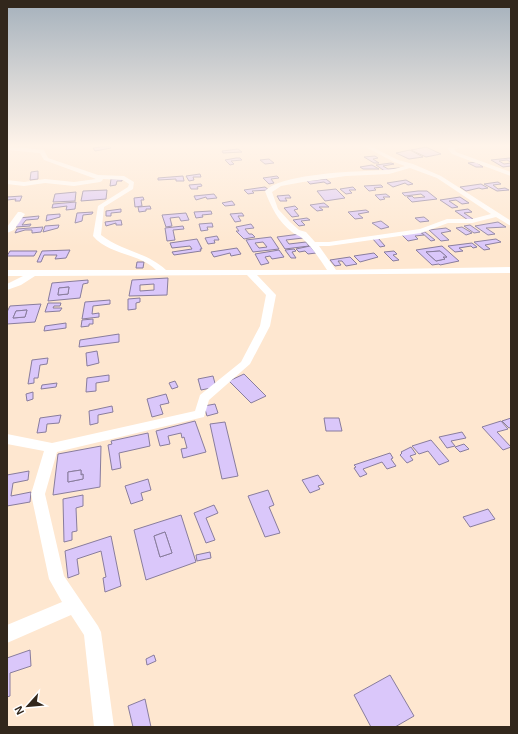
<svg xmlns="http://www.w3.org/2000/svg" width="518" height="734" font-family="Helvetica,sans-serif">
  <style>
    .building { fill: #dac7fa; stroke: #897d9d; fill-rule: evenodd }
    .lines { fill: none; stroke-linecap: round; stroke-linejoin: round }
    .minor { fill: #fff; fill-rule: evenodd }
  </style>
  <rect width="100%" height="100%" fill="#fee7d0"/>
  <g class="building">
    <polygon points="109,146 111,148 95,151 93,148"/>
    <polygon points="426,147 441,154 426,157 411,150"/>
    <polygon points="238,149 242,152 223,153 222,151"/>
    <polygon points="410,150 423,157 409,159 396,153"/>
    <polygon points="375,156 378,158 373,159 379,163 374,163 364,157"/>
    <polygon points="236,158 240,158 242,160 231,161 234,164 230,165 225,160"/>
    <polygon points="510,158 511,162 507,160 499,161 504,164 511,163 511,166 503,167 491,160"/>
    <polygon points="269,159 274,163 265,164 260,160"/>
    <polygon points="476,162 483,167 476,167 468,163"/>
    <polygon points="391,163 394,164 383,166 388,169 399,168 402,169 386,172 376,165"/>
    <polygon points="372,165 379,169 363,169 360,167"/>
    <polygon points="38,171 38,179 30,180 31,172"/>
    <polygon points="200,174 201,177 193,177 194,180 189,181 186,176"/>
    <polygon points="183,176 184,181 176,181 176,179 158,180 158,178"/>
    <polygon points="277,176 279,178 271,179 274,183 269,184 263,178"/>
    <polygon points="111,179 122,179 122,181 117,181 116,185 110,186"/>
    <polygon points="326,179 331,183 327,184 324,182 310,184 307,181"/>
    <polygon points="406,180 413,184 408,185 405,183 393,187 387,183"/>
    <polygon points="498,182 501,184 493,185 498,189 505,188 509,190 497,191 484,184"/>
    <polygon points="201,184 202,186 197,187 198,189 191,189 189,185"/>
    <polygon points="481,184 488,188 482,189 479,188 466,191 460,187"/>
    <polygon points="381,185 383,187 374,188 376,190 369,191 364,186"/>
    <polygon points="265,187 269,190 252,191 254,193 248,194 244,190"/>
    <polygon points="353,187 356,190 349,190 352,193 346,194 340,189"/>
    <polygon points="336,189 345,198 325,201 317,191"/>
    <polygon points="107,190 106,199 81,201 83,191"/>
    <polygon points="418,191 427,191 437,199 412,202 407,197 412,196 414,198 425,197 421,194 405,196 402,193"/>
    <polygon points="76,192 75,201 53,202 55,194"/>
    <polygon points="214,194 217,198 207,199 206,197 196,200 194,196"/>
    <polygon points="386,194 390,197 383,197 385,199 380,200 375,195"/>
    <polygon points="289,195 291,198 285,198 287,201 280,201 277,196"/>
    <polygon points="22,196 20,201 15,201 16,199 7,200 7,197"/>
    <polygon points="143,197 144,200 141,200 142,206 135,207 134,198"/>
    <polygon points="460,197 469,203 462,204 456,200 449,201 458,207 452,208 440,200"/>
    <polygon points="232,201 235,205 225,206 222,203"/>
    <polygon points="76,202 75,209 66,210 67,206 52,208 53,204"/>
    <polygon points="324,203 329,207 319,207 323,210 317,211 310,205"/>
    <polygon points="150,206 151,209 146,209 146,211 139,212 138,207"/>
    <polygon points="295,206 298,209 294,210 299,216 292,217 284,208"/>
    <polygon points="121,209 121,212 111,213 111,216 106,216 106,211"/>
    <polygon points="468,209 472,212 464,213 473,219 468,220 455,211"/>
    <polygon points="366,210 369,212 358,214 363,218 355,219 348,212"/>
    <polygon points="211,211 212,214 202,215 203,217 196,218 194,212"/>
    <polygon points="93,212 92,214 83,215 82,221 75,223 77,213"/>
    <polygon points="186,213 189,220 181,221 179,217 170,218 172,226 166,227 162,215"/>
    <polygon points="242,213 244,216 238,216 241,221 235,222 230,214"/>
    <polygon points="60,214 60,217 46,221 47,215"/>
    <polygon points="39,216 38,219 26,220 22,225 31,224 30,226 16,227 19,218"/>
    <polygon points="424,217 429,221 420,222 415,218"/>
    <polygon points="307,218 310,220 301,221 305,225 299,226 293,220"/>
    <polygon points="121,220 122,225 116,225 116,223 106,226 105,222"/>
    <polygon points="381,221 389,227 381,229 372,223"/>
    <polygon points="498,222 506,227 486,228 495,234 488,235 475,226"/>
    <polygon points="212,223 213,227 207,227 208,230 201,231 199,224"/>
    <polygon points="251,224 254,228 245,229 249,234 252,234 255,237 244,239 236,231 239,231 236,227"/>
    <polygon points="59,225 58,228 43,232 45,226"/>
    <polygon points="470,225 480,232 474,233 464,226"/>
    <polygon points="183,226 184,229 173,230 175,240 167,241 165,228"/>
    <polygon points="43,227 41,232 32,233 32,230 25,230 15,233 17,229"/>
    <polygon points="462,227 472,233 466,235 456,228"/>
    <polygon points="446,228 451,231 441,233 449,240 441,241 429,230"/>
    <polygon points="420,232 424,235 415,236 418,239 408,241 401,234"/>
    <polygon points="421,232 425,232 435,240 431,241"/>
    <polygon points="300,234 303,238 286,240 289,244 306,242 309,246 285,249 277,237"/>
    <polygon points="217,236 219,240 214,240 215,243 208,244 205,238"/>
    <path d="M271 237 279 249 253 252 246 240ZM263 242 267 247 259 248 255 243Z"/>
    <polygon points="372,238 378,238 385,246 380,247"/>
    <polygon points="197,239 202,249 200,249 201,251 174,255 172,252 192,249 190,246 172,248 170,243"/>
    <polygon points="496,239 501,242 485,245 490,249 484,250 474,242"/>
    <polygon points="472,243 477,247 473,248 471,246 459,248 463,251 455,252 448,246"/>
    <polygon points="310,246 316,253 308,254 305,251 299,252 296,249"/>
    <path d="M442 246 459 261 440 265 439 264 432 265 416 250ZM440 251 447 257H443L445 259 436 261 426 252Z"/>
    <polygon points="237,248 241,254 231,256 230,253 214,257 211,252"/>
    <polygon points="294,249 296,251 292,252 296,258 291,258 285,250"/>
    <polygon points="70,250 66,258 55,259 57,255 44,255 41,262 37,262 42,251"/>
    <polygon points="279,250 284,257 272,259 270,256 265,257 269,263 261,265 255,254"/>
    <polygon points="10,251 37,251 34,256 7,256"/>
    <polygon points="394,251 397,254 393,255 399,260 393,261 384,252"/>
    <polygon points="440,251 447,257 443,257 445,259 436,261 426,252"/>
    <polygon points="374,253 378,257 360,262 354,256"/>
    <polygon points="350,257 357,264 346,266 342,261 338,261 341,265 335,266 330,260"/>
    <polygon points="137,262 144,262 143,268 136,268"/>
    <path d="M168 278 167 295 129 296 132 280ZM154 284V290L140 291V285Z"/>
    <path d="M88 280V283L83 284 80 298 48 301 52 283ZM69 287 68 294 58 295 59 288Z"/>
    <polygon points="69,287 68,294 58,295 59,288"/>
    <polygon points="140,298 140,302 136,303 136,309 128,310 128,299"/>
    <polygon points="110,300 110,304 93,306 92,314 99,313 99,317 82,319 85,302"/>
    <polygon points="48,303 61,303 60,306 54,306 53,308 62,308 60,311 45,312"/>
    <path d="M41 304 35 322 7 324V312L10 306ZM27 310 25 317 13 318 16 311Z"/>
    <polygon points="27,310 25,317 13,318 16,311"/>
    <polygon points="93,319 93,324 89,324 89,326 81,327 82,320"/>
    <polygon points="66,323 66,328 44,331 45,326"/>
    <polygon points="119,334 119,342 79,347 80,340"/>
    <polygon points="97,351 99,363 87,366 86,353"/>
    <polygon points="48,358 47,364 40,365 38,378 34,378 34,383 28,384 32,360"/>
    <polygon points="244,374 266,396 251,403 229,381"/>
    <polygon points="109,375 109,381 96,383 96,391 86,392 87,378"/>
    <polygon points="213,376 216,387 201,390 198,379"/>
    <polygon points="175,381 178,387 172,389 169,383"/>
    <polygon points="57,383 56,387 41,389 42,385"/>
    <polygon points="33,392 33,399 27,401 26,394"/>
    <polygon points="166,394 169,403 160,405 163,414 152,417 147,399"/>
    <polygon points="215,404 218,413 207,416 204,406"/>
    <polygon points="112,406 113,412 98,415 98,423 90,425 89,411"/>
    <polygon points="61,415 59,423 47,424 46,432 37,433 40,418"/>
    <polygon points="324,418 339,418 342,431 326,431"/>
    <polygon points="511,418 511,427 509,428 502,421"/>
    <polygon points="195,421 206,452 183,458 181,449 187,448 184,437 182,438 181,433 168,436 170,444 160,446 156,431"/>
    <polygon points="501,421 508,429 497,432 511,447 503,450 482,427"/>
    <polygon points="225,422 238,476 222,479 210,424"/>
    <polygon points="462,432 466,438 451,441 455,446 447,448 439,437"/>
    <polygon points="148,433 150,446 119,453 121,468 112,470 108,445 112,444 111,441"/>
    <polygon points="431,440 449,461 439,465 428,451 419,454 412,446"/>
    <polygon points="464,444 469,449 460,452 455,447"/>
    <path d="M101 446 100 487 53 495 58 454ZM81 470V475L83 474V479L68 482V472Z"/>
    <polygon points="411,447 416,454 410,456 413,460 407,463 400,455 402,453 401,452"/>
    <polygon points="390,453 393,458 391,459 396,466 387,469 382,462 363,469 367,474 360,477 354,468 356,467 354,465"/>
    <polygon points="81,470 81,475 83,474 83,479 68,482 68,472"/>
    <polygon points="29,471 28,480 13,483 11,496 31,492 30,502 7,506 7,475"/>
    <polygon points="318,475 324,484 318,486 320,489 310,493 302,480"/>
    <polygon points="148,479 151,490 141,493 143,500 131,504 125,486"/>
    <polygon points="268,490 274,505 269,507 280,533 265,537 248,496"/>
    <polygon points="83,495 83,506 76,508 77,531 72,532 72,540 64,542 63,499"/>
    <polygon points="214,505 218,513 206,518 215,540 206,543 194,513"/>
    <polygon points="488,509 495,519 470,527 463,517"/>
    <path d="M181 515 196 562 146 580 134 530ZM165 532 172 553 160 557 154 536Z"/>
    <polygon points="165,532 172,553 160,557 154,536"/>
    <polygon points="111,536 121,586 105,592 103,578 106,577 101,551 77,559 79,574 68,578 65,551"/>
    <polygon points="210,552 211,558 197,561 196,555"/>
    <polygon points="30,650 31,666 10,673 10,696 7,697 7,658"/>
    <polygon points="154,655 156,661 147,665 146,659"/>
    <polygon points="390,675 414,716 395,727 371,727 354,695"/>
    <polygon points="145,699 151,727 133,727 128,706"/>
  </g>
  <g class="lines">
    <g class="minor">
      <path d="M362 145H368L398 160 413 164 441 176 511 221V226L496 217 472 223H448L421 233 329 246H319L336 270 511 267V273L257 275 276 295 270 326 250 364 209 400 204 417 57 452 45 494 64 576 98 626 101 632 114 727H94L84 635 71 615 7 643V625L62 602 49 579 31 494 44 451 7 444V434L52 443 195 411 200 395 241 362 260 326 266 295 247 275 35 276 21 285 7 290V284L23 276H7V270H156C139 253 109 255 93 236L98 206 128 187 129 184 123 180 103 179 102 181 100 182 74 186 45 183 24 186 7 184V180L24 182 45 179 74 182 96 179 44 160 40 153 7 150V146L44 150 48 158 98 175 124 176 134 182 133 189 104 207 101 235C121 251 147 252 166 270H327C319 258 312 247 302 238 299 235 295 235 292 232 278 221 271 207 265 191 280 175 342 172 366 171 379 170 392 171 405 166L394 162ZM410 168 437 178 491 214 472 219H447L420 229 329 242H315L306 232 299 230 290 222 278 209 272 192 281 186 303 182 346 176 389 174Z"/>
      <polygon points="461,145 471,145 454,149 456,152 511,172 511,176 452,154 447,148"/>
      <polygon points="18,212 21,212 25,214 14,230 7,233 7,227"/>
    </g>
  </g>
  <linearGradient id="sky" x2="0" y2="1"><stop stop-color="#a5b1bc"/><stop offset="0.59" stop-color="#fff4ea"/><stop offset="1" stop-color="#fff4ea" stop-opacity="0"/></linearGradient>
  <rect width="518" height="247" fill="url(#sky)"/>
  <rect width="518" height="734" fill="none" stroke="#32271c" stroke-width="16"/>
  <g transform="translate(28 706) rotate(243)" stroke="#ffffff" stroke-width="3" paint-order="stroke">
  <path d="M0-3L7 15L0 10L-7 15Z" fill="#32271c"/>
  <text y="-6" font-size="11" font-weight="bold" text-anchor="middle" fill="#32271c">N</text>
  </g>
</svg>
